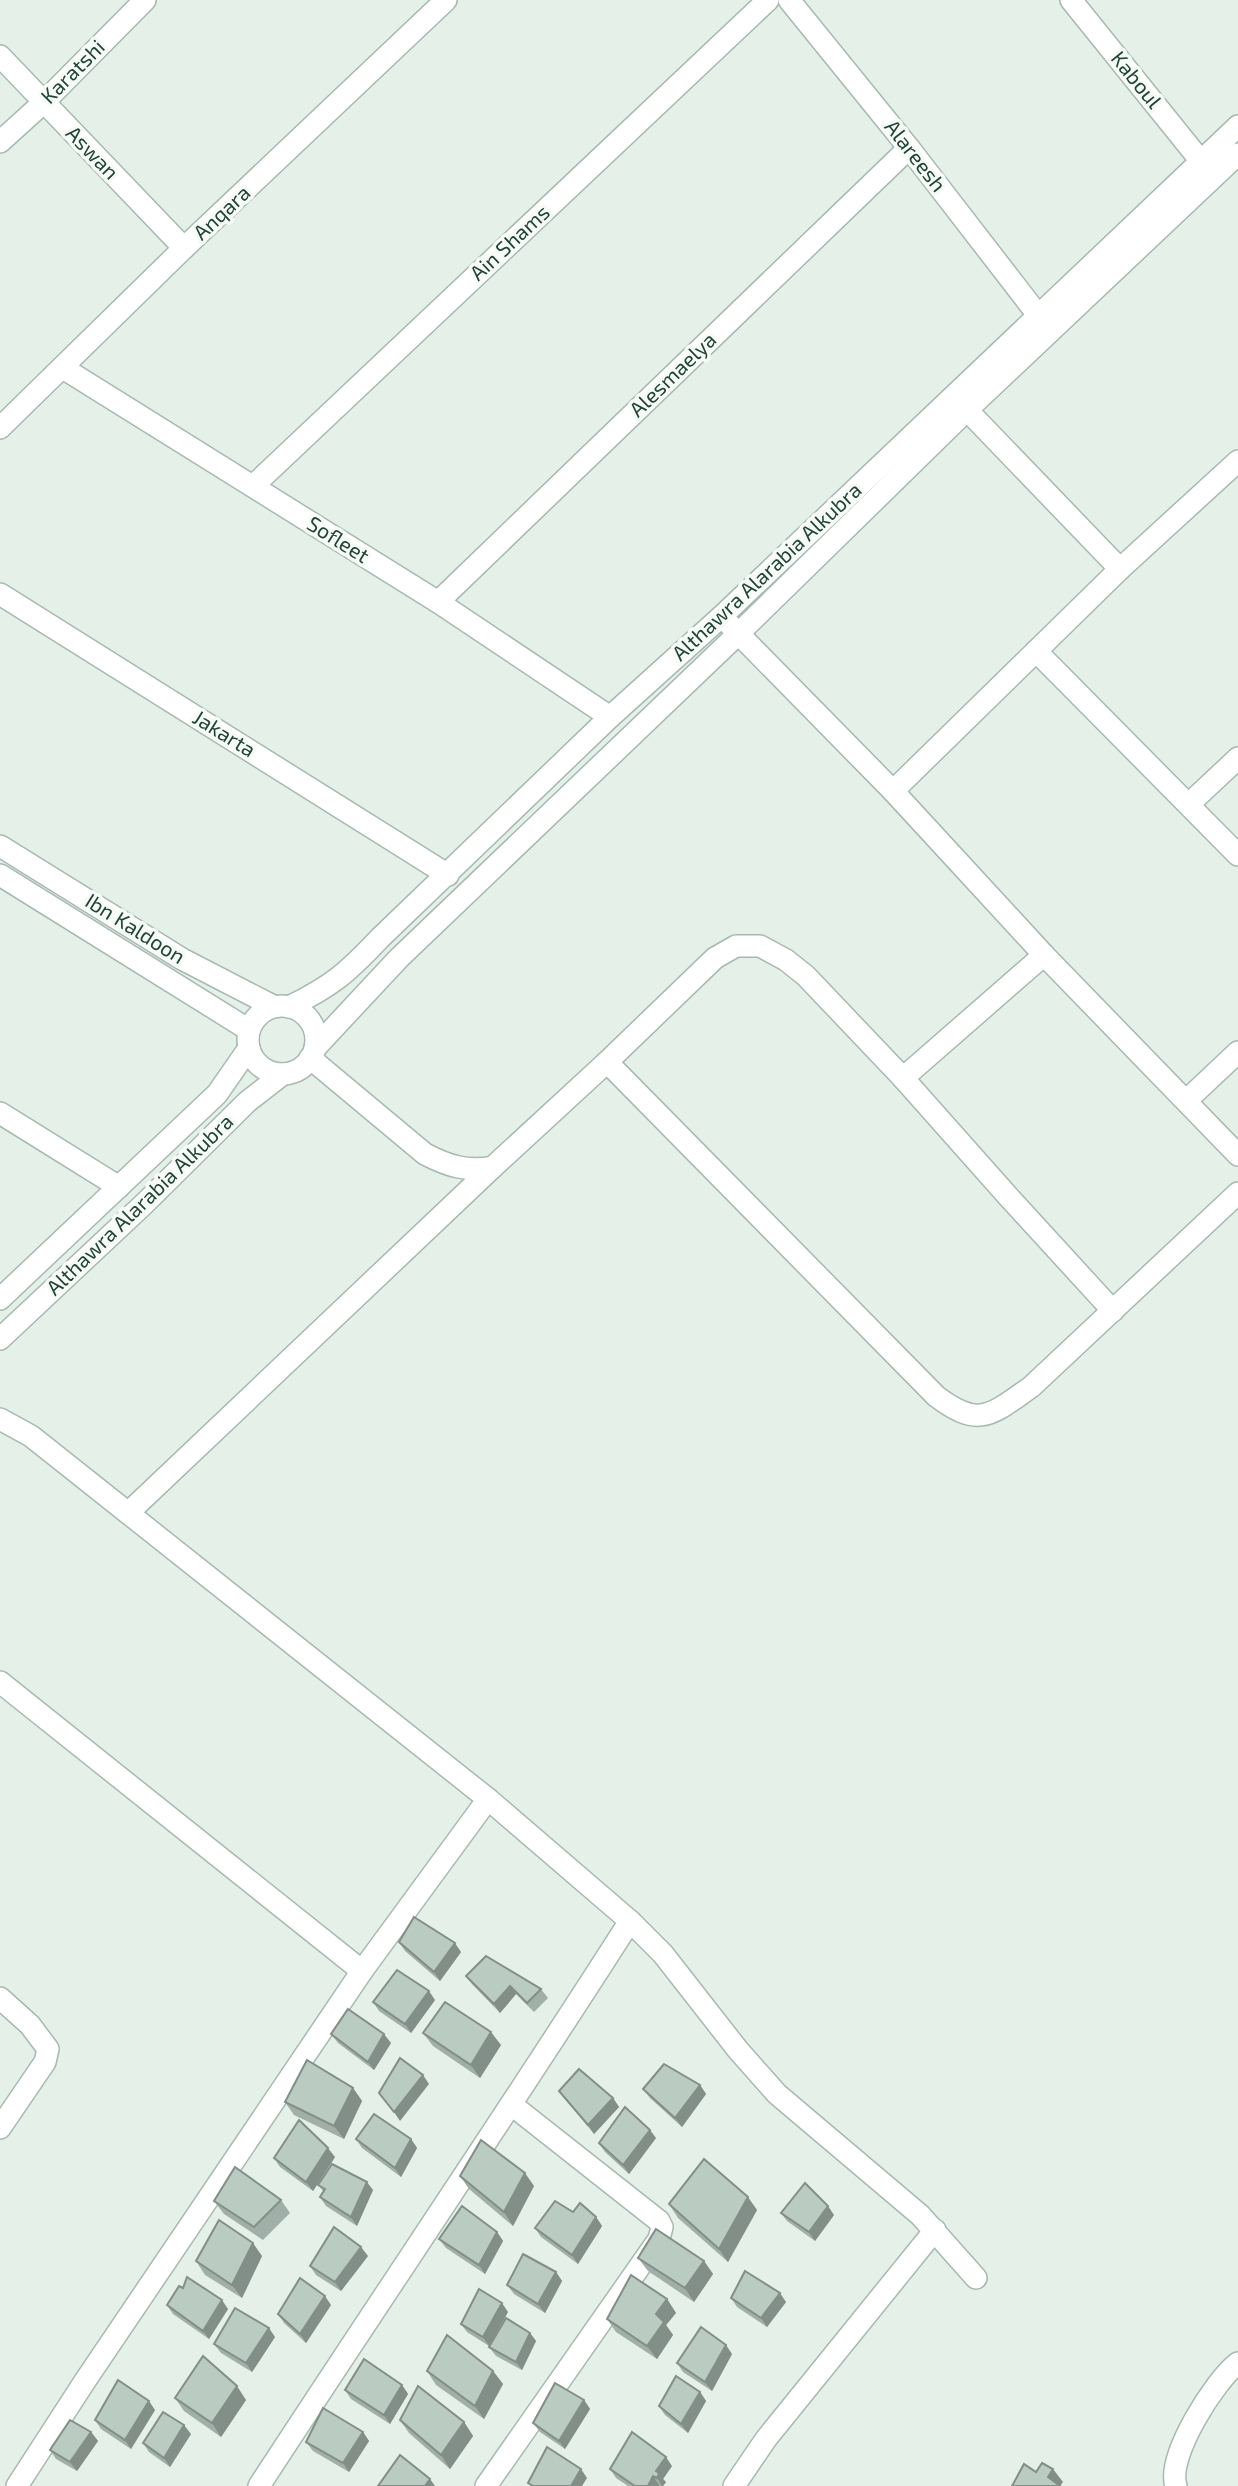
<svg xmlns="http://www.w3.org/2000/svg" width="1238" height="2486" font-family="'Exo 2',sans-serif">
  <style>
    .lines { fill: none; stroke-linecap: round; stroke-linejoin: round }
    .minor-casing { stroke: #a7b9b0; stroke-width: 24 }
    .minor { stroke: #fff; stroke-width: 21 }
    .wall { fill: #a0afa7 }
    .shaded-wall { fill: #828e88 }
    .building { fill: #bacbc2; stroke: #828e88; stroke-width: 2 }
    .labels { text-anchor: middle; stroke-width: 7; stroke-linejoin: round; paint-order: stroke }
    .street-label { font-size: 21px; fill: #224436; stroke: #f7fbf8 }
  </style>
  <rect width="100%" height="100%" fill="#e5f0e9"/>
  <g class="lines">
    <defs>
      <g id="minor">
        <polyline points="789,0 909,148 1038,315"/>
        <polyline points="1071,0 1200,160"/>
        <polyline points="0,56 184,248"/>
        <polyline points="0,142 43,103 145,0"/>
        <polyline points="63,368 438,602 610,717"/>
        <polyline points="967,410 1120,569"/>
        <polyline points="0,428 184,248 446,0"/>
        <polyline points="253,486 768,0"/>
        <polyline points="0,594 448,875"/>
        <polyline points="438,602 909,148"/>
        <polyline points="728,623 893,791 1044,955 1238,1155"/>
        <polyline points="1036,651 1238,855"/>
        <polyline points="893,791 1120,569 1238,461"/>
        <polyline points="1189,804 1238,758"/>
        <polyline points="0,846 182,959 273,1006"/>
        <polyline points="0,875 249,1030"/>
        <circle cx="282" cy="1040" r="34"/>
        <path d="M289 1007C332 986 347 973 380 938L610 717 722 616 1238 126"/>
        <polyline points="315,1048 399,958 738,634 967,410 1238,154"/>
        <path d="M310 1058 425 1154C448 1166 467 1172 493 1167L607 1062 715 958 736 946H760L786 960 806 976 903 1078 1006 1194 1113 1311"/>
        <path d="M607 1062 936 1396C979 1429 991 1415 1031 1387L1238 1193"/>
        <polyline points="903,1078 1044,955"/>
        <polyline points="1187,1100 1238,1052"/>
        <polyline points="0,1113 119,1187"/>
        <polyline points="0,1299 217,1094 249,1048"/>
        <polyline points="0,1339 144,1204 247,1102 283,1074"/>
        <polyline points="0,1419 31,1436 128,1513 488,1799 630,1921 663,1954 738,2050 777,2094 920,2215 976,2278"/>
        <polyline points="128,1513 493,1167"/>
        <polyline points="0,1682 362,1971"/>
        <polyline points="0,1998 30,2025 48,2049 45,2062 0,2128"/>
        <polyline points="17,2486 85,2381 362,1971 488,1799"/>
        <path d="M259 2486C382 2297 509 2111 630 1921"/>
        <polyline points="486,2486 659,2239 662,2227 659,2221 512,2105"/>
        <polyline points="734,2486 766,2439 935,2230"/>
        <path d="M1176 2486C1166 2457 1215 2380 1238 2363"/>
      </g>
    </defs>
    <use href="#minor" class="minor-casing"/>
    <use href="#minor" class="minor"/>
  </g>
  <g class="wall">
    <polygon points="399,1942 461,1952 440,1981 405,1951"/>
    <polygon points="466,1976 541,1989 548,1998 534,2012 516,1994 500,2013 472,1984"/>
    <polygon points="435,2000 411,2033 379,2011 373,2002"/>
    <polygon points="423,2033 501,2045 480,2078 433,2046"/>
    <polygon points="331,2034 391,2043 374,2070 338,2043"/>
    <polygon points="700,2085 706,2094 682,2127 650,2098 643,2089"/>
    <polygon points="353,2088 362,2101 344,2139 294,2115 285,2102"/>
    <polygon points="559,2091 613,2098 619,2107 594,2134"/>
    <polygon points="656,2138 629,2174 605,2152 599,2143"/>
    <polygon points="356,2139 411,2139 417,2148 401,2177 362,2148"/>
    <polygon points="335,2157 313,2191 280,2167 274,2158"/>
    <polygon points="460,2176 534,2186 513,2226 469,2189"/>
    <polygon points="318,2185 373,2190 357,2226 326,2206 320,2197 324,2192"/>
    <polygon points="281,2200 290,2213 263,2240 224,2214 214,2201"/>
    <polygon points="669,2204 757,2210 728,2262 678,2218"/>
    <polygon points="573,2212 596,2217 602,2226 578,2264 541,2237 535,2228"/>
    <polygon points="781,2213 834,2215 815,2241 787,2221"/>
    <polygon points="497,2232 503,2241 485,2274 446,2248 439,2239"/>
    <polygon points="262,2256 242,2298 205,2275 196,2261"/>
    <polygon points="368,2256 341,2291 316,2275 310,2266"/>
    <polygon points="638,2258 704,2261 713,2274 694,2302 648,2271"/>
    <polygon points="556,2272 562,2281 545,2313 514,2294 507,2285"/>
    <polygon points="183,2288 228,2309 209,2339 173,2314 167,2305"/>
    <polygon points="731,2298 786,2302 767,2327 737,2307"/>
    <polygon points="667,2299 676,2313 666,2325 673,2335 657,2359 616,2332 607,2319"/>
    <polygon points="331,2305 306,2343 284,2323 278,2314"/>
    <polygon points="508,2312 489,2346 467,2332 461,2324"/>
    <polygon points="530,2333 536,2341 522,2370 496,2356 489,2347"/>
    <polygon points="275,2337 252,2372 221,2353 214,2344"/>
    <polygon points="732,2354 712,2391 683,2372 677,2363"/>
    <polygon points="427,2371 493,2371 503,2384 484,2419 436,2385"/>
    <polygon points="402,2385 408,2394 390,2424 351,2399 345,2390"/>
    <polygon points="700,2392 706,2401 688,2433 665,2415 659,2406"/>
    <polygon points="175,2398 246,2400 221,2437 184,2411"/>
    <polygon points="584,2400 590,2409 565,2449 540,2432 533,2423"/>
    <polygon points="155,2410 131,2449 101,2429 95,2420"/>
    <polygon points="400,2420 464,2422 473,2436 450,2469 409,2433"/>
    <polygon points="91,2432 98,2441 77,2471 56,2459 50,2450"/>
    <polygon points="363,2432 369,2441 349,2472 313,2451 306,2442"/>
    <polygon points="191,2434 170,2467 149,2452 143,2443"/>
    <polygon points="672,2466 663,2479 666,2482 663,2486 628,2486 616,2478 610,2469"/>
  </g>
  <g class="shaded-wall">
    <polygon points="455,1943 461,1952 440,1981 434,1972"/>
    <polygon points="510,1986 516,1994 500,2013 494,2004"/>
    <polygon points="429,1991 435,2000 411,2033 405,2024"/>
    <polygon points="491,2032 501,2045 480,2078 471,2065"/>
    <polygon points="384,2034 391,2043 374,2070 368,2062"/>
    <polygon points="423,2075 429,2084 400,2121 394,2112"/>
    <polygon points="700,2085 706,2094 682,2127 675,2118"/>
    <polygon points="353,2088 362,2101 344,2139 334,2126"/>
    <polygon points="613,2098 619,2107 594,2134 588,2125"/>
    <polygon points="650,2130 656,2138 629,2174 623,2165"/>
    <polygon points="411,2139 417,2148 401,2177 395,2168"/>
    <polygon points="328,2148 335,2157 313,2191 306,2182"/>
    <polygon points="525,2173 534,2186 513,2226 504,2212"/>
    <polygon points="367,2182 373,2190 357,2226 351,2217"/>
    <polygon points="748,2197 757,2210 728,2262 719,2249"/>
    <polygon points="828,2206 834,2215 815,2241 809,2232"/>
    <polygon points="596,2217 602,2226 578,2264 572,2255"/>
    <polygon points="497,2232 503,2241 485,2274 479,2265"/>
    <polygon points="253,2243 262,2256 242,2298 232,2285"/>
    <polygon points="361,2247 368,2256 341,2291 335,2282"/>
    <polygon points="704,2261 713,2274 694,2302 685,2288"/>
    <polygon points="556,2272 562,2281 545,2313 538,2304"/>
    <polygon points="780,2293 786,2302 767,2327 761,2318"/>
    <polygon points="325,2296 331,2305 306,2343 300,2334"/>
    <polygon points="667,2299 676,2313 666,2325 673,2335 657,2359 647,2346 656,2314"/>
    <polygon points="222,2300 228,2309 209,2339 203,2331"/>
    <polygon points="502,2303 508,2312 489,2346 483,2337"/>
    <polygon points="269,2328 275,2337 252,2372 246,2363"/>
    <polygon points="530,2333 536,2341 522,2370 516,2362"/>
    <polygon points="726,2345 732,2354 712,2391 705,2382"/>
    <polygon points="493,2371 503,2384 484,2419 475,2406"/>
    <polygon points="402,2385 408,2394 390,2424 384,2415"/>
    <polygon points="237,2386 246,2400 221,2437 212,2423"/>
    <polygon points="700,2392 706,2401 688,2433 681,2424"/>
    <polygon points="584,2400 590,2409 565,2449 559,2441"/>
    <polygon points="149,2401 155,2410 131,2449 125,2440"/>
    <polygon points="464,2422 473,2436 450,2469 441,2455"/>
    <polygon points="184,2425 191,2434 170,2467 164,2458"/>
    <polygon points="91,2432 98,2441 77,2471 70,2462"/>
    <polygon points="363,2432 369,2441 349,2472 343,2463"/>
    <polygon points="666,2457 672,2466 663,2479 666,2482 663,2486 662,2486 657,2478 656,2471"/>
    <polygon points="581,2469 587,2478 582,2486 571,2486"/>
    <polygon points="1053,2469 1063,2482 1060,2486 1048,2477"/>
    <polygon points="653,2476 659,2485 659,2486 648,2486"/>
    <polygon points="430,2479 435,2486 425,2486"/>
  </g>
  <g class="building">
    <polygon points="414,1917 455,1943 434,1972 399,1942"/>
    <polygon points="486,1956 541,1989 527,2003 510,1986 494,2004 466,1976"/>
    <polygon points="397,1970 429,1991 405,2024 373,2002"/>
    <polygon points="445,2002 491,2032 471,2065 423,2033"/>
    <polygon points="348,2009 384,2034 368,2062 331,2034"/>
    <polygon points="400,2058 423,2075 394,2112 379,2093"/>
    <polygon points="307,2060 353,2088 334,2126 285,2102"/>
    <polygon points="664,2064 700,2085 675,2118 643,2089"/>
    <polygon points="579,2069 613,2098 588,2125 559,2091"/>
    <polygon points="625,2107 650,2130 623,2165 599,2143"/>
    <polygon points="374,2114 411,2139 395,2168 356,2139"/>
    <polygon points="299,2120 328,2148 306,2182 274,2158"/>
    <polygon points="481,2140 525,2173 504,2212 460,2176"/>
    <polygon points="704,2159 748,2197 719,2249 669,2204"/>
    <polygon points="332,2164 367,2182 351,2217 320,2197 325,2189 318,2185"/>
    <polygon points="235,2167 281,2200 254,2227 214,2201"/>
    <polygon points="805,2183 828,2206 809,2232 781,2213"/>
    <polygon points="555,2201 573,2212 580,2203 596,2217 572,2255 535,2228"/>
    <polygon points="462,2206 497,2232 479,2265 439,2239"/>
    <polygon points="219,2220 253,2243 232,2285 196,2261"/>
    <polygon points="334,2227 361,2247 335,2282 310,2266"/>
    <polygon points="656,2229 704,2261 685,2288 638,2258"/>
    <polygon points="523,2254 556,2272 538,2304 507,2285"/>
    <polygon points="745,2271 780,2293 761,2318 731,2298"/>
    <polygon points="631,2275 667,2299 656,2314 664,2322 647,2346 607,2319"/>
    <polygon points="187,2277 222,2300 203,2331 167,2305 179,2286 183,2288"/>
    <polygon points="300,2278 325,2296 300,2334 278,2314"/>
    <polygon points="479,2289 502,2303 483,2337 461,2324"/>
    <polygon points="235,2308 269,2328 246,2363 214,2344"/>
    <polygon points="506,2318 530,2333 516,2362 489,2347"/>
    <polygon points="701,2327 726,2345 705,2382 677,2363"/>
    <polygon points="447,2335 493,2371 475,2406 427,2371"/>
    <polygon points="203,2356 237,2386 212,2423 175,2398"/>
    <polygon points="364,2359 402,2385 384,2415 345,2390"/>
    <polygon points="676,2376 700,2392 681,2424 659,2406"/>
    <polygon points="118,2380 149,2401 125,2440 95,2420"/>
    <polygon points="555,2383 584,2400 559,2441 533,2423"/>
    <polygon points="418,2386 464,2422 441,2455 400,2420"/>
    <polygon points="323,2408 363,2432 343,2463 306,2442"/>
    <polygon points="163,2412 184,2425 164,2458 143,2443"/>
    <polygon points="70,2420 91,2432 70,2462 50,2450"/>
    <polygon points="632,2432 666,2457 656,2471 659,2473 657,2478 653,2476 648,2486 635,2486 610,2469"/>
    <polygon points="547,2447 581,2469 571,2486 533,2486 528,2483"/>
    <polygon points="400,2455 430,2479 425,2486 378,2486"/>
    <polygon points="1042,2463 1053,2469 1048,2477 1060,2486 1012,2486 1024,2464 1036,2472"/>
  </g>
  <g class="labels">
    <g class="street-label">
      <text transform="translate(73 72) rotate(-45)" y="7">Karatshi</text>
      <text transform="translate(1136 80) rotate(51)" y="7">Kaboul</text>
      <text transform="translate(92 153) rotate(46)" y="7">Aswan</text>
      <text transform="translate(915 156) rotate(52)" y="7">Alareesh</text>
      <text transform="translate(222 213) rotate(-43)" y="7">Anqara</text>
      <text transform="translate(510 243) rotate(-43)" y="7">Ain Shams</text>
      <text transform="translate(673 375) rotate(-44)" y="7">Alesmaelya</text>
      <text transform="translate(338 540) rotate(32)" y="7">Sofleet</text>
      <text transform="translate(767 572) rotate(-43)" y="7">Althawra Alarabia Alkubra</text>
      <text transform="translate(224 734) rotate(32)" y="7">Jakarta</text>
      <text transform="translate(135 929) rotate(32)" y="7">Ibn Kaldoon</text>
      <text transform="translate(140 1205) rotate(-44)" y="7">Althawra Alarabia Alkubra</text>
    </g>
  </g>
</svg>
